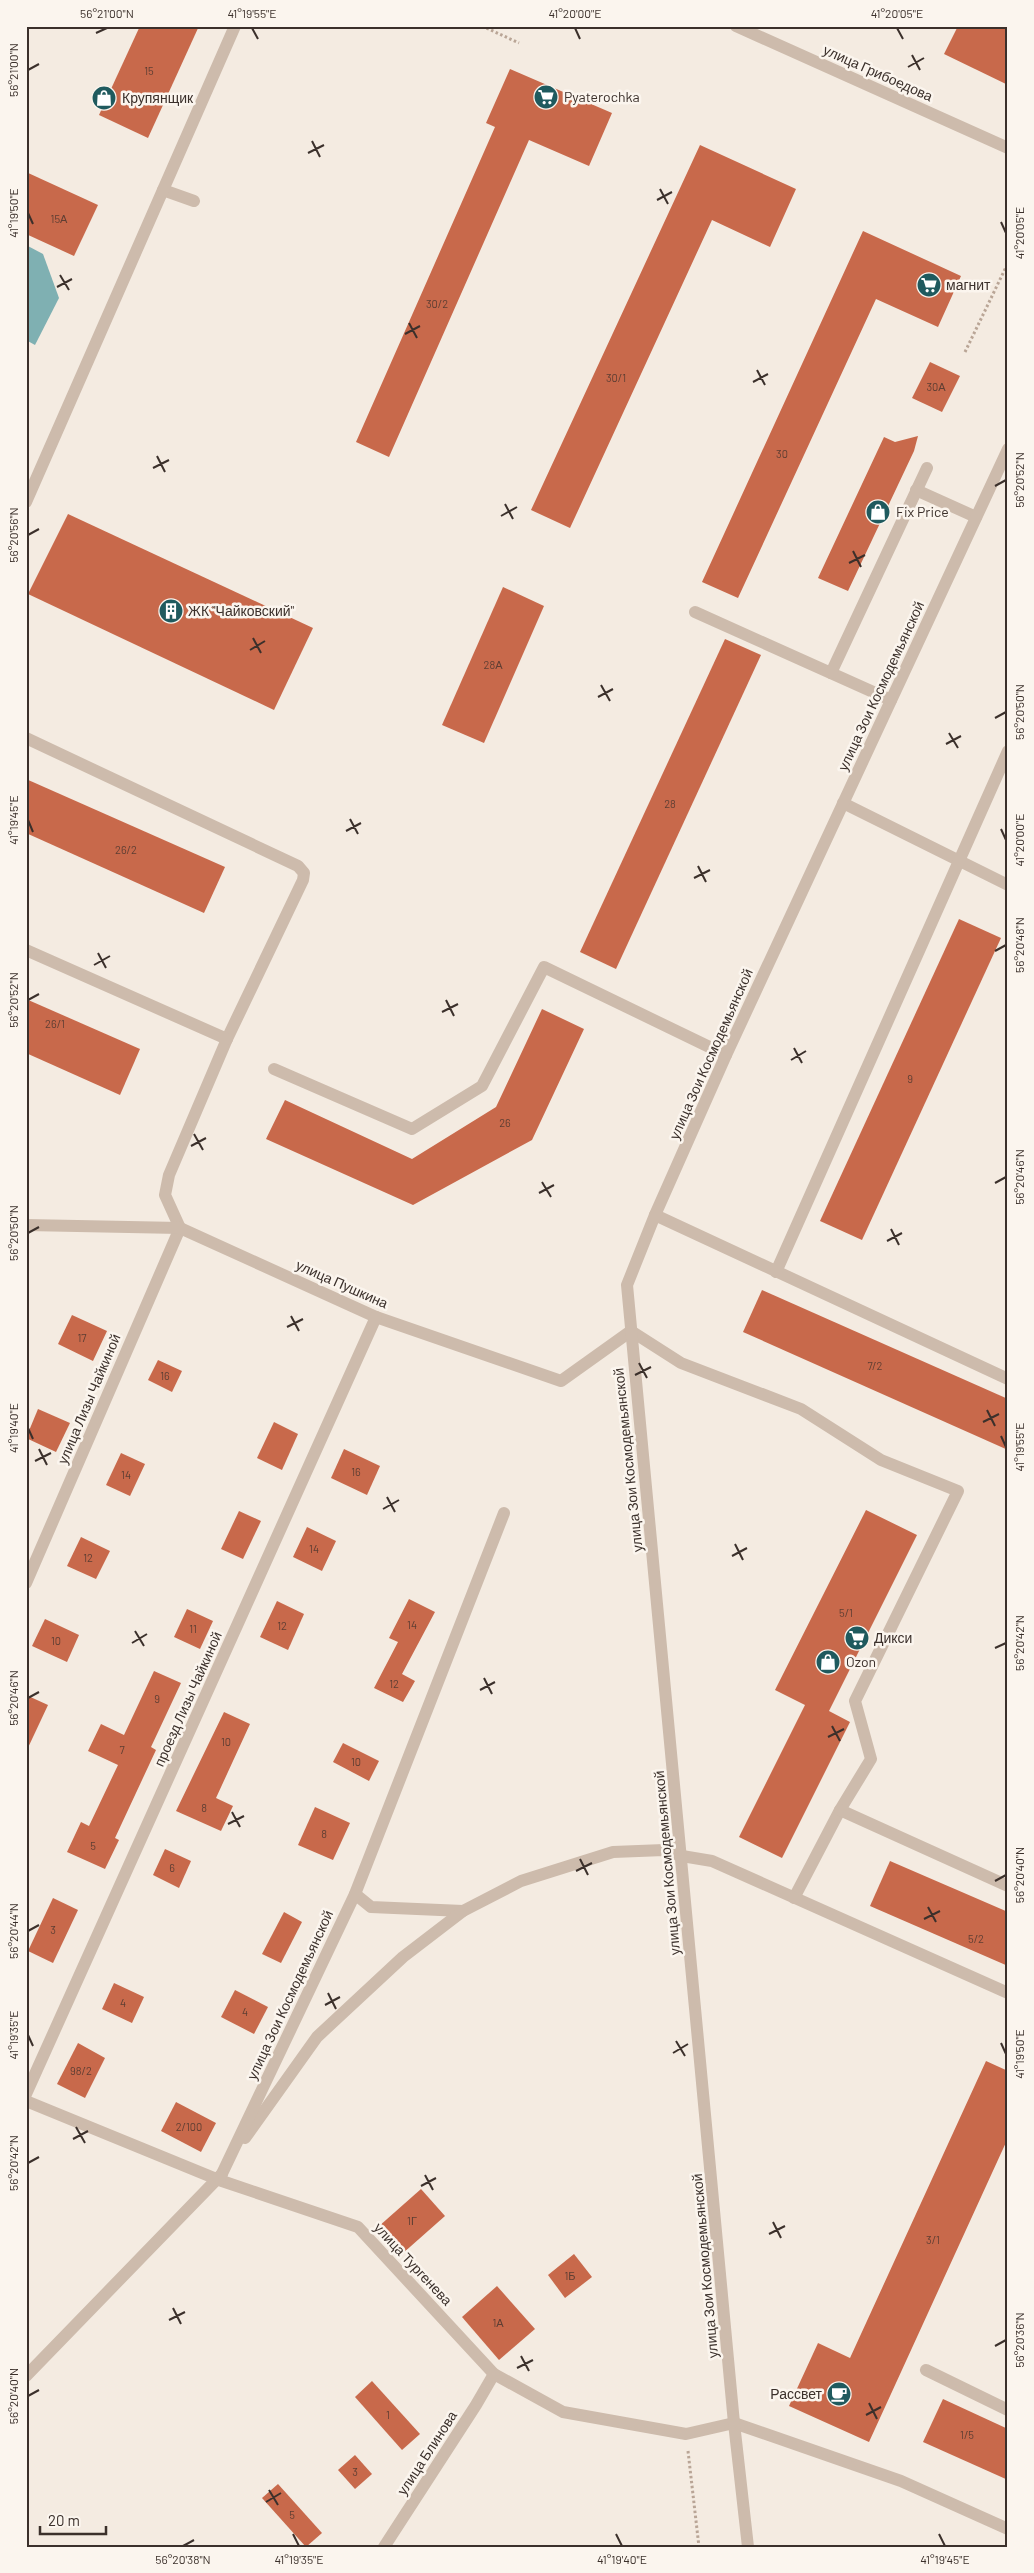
<svg xmlns="http://www.w3.org/2000/svg" width="1034" height="2573" font-family="Barlow,sans-serif">
  <style>
    .water { fill: #7fb0b2 }
    .building { fill: #c8694b }
    .lines { fill: none; stroke-linecap: round; stroke-linejoin: round }
    .path { stroke: #b9a596; stroke-width: 3; stroke-dasharray: 2.5 2.5; stroke-linecap: butt }
    .minor { stroke: #cdbbac; stroke-width: 12 }
    .ticks { fill: none; stroke: #3b302b; stroke-width: 2 }
    .labels { text-anchor: middle; stroke-width: 5; stroke-linejoin: round; paint-order: stroke }
    .number-label { font-size: 11px; fill: #5e3e33 }
    .street-label { font-size: 14px; fill: #3b302b; stroke: #fbf5ee }
    .poi-label { font-size: 14px; fill: #3b302b; stroke: #fbf5ee; text-anchor: start }
    .neatline { fill: none; stroke: #3b302b; stroke-width: 2 }
    .ticks-label { font-size: 12px; text-anchor: middle; fill: #3b302b }
  </style>
  <rect width="100%" height="100%" fill="#f4ebe1"/>
  <polygon class="water" points="26,245 43,254 59,298 35,345 26,340"/>
  <g class="building">
    <polygon points="140,26 199,26 148,138 99,115"/>
    <polygon points="958,26 1008,26 1008,85 944,54"/>
    <polygon points="510,69 612,113 589,166 529,140 389,457 356,442 495,127 486,123"/>
    <polygon points="700,145 796,189 770,247 712,220 570,528 531,510"/>
    <polygon points="26,172 98,205 74,256 26,234"/>
    <polygon points="863,231 961,276 938,327 876,299 738,598 702,582"/>
    <polygon points="930,362 960,376 942,412 912,398"/>
    <polygon points="918,436 914,451 848,591 818,578 884,437 895,442"/>
    <polygon points="68,514 313,628 274,710 28,594"/>
    <polygon points="503,587 544,606 484,743 442,725"/>
    <polygon points="725,639 761,655 616,969 580,952"/>
    <polygon points="26,779 225,867 204,913 26,833"/>
    <polygon points="959,919 1001,938 862,1240 820,1221"/>
    <polygon points="26,999 140,1049 120,1095 26,1053"/>
    <polygon points="542,1009 584,1029 532,1140 413,1205 266,1139 285,1100 412,1159 496,1107"/>
    <polygon points="762,1290 1008,1399 1008,1450 743,1332"/>
    <polygon points="72,1315 107,1331 93,1361 58,1344"/>
    <polygon points="158,1360 182,1371 172,1392 148,1380"/>
    <polygon points="38,1409 70,1423 56,1452 26,1438"/>
    <polygon points="274,1422 298,1434 282,1470 257,1458"/>
    <polygon points="344,1449 380,1466 367,1495 331,1478"/>
    <polygon points="121,1453 145,1464 130,1496 106,1485"/>
    <polygon points="866,1510 917,1535 829,1711 850,1722 782,1858 739,1837 805,1705 775,1690"/>
    <polygon points="239,1511 261,1521 243,1559 221,1549"/>
    <polygon points="307,1527 336,1541 322,1571 293,1557"/>
    <polygon points="81,1537 110,1551 96,1579 67,1566"/>
    <polygon points="409,1599 435,1612 402,1674 415,1681 403,1702 374,1688 398,1642 389,1638"/>
    <polygon points="277,1601 304,1614 288,1650 260,1637"/>
    <polygon points="187,1609 213,1621 200,1649 174,1637"/>
    <polygon points="45,1619 79,1635 67,1662 32,1646"/>
    <polygon points="154,1671 181,1683 151,1747 156,1750 115,1838 119,1840 105,1869 67,1852 81,1822 89,1826 118,1765 88,1751 101,1724 124,1735"/>
    <polygon points="26,1695 48,1705 26,1752"/>
    <polygon points="224,1712 250,1724 216,1798 233,1806 221,1831 176,1811"/>
    <polygon points="343,1743 379,1761 369,1781 333,1762"/>
    <polygon points="315,1807 350,1823 333,1860 298,1845"/>
    <polygon points="165,1849 191,1861 179,1888 153,1875"/>
    <polygon points="890,1861 1008,1912 1008,1966 870,1906"/>
    <polygon points="53,1898 78,1910 53,1963 28,1951"/>
    <polygon points="284,1912 302,1922 281,1963 262,1954"/>
    <polygon points="114,1983 144,1997 132,2023 102,2009"/>
    <polygon points="235,1990 268,2007 254,2034 221,2017"/>
    <polygon points="78,2043 105,2058 85,2098 57,2084"/>
    <polygon points="986,2061 1008,2071 1008,2138 869,2442 789,2406 818,2343 850,2358"/>
    <polygon points="176,2102 216,2123 201,2152 161,2131"/>
    <polygon points="421,2189 445,2216 402,2254 378,2227"/>
    <polygon points="574,2254 592,2277 565,2298 548,2275"/>
    <polygon points="497,2286 535,2329 499,2360 462,2317"/>
    <polygon points="372,2381 420,2434 402,2450 355,2397"/>
    <polygon points="943,2399 1008,2429 1008,2480 923,2442"/>
    <polygon points="355,2455 372,2474 355,2489 338,2470"/>
    <polygon points="278,2484 322,2533 306,2547 262,2498"/>
  </g>
  <g class="lines">
    <g class="path">
      <polyline points="482,26 519,43"/>
      <polyline points="965,352 1008,263"/>
      <polyline points="688,2451 699,2547"/>
    </g>
    <g class="minor">
      <polyline points="736,26 1008,148"/>
      <polyline points="163,190 194,201"/>
      <polyline points="916,490 976,517"/>
      <polyline points="26,502 235,26"/>
      <polyline points="695,612 891,700"/>
      <polyline points="831,673 927,468"/>
      <polyline points="26,738 298,866 304,873 303,880 227,1039 169,1175 165,1195 180,1228 26,1583"/>
      <polyline points="843,803 1008,885"/>
      <polyline points="26,950 227,1039"/>
      <polyline points="274,1069 412,1129 482,1086 544,967 726,1055"/>
      <polyline points="655,1215 1008,1379"/>
      <polyline points="26,1225 180,1228 376,1317 561,1381 631,1331 681,1363 801,1409 881,1460 958,1491 855,1701 871,1759 840,1810 794,1898"/>
      <polyline points="776,1272 1008,751"/>
      <polyline points="840,1810 1008,1886"/>
      <polyline points="355,1894 371,1907 463,1911 521,1881 613,1852 664,1850 682,1856 712,1861 1008,1993"/>
      <polyline points="26,2094 376,1317"/>
      <polyline points="26,2101 219,2180 358,2227 494,2374 563,2412 686,2434 734,2423 901,2481 1008,2529"/>
      <polyline points="245,2138 317,2037 403,1957 463,1911"/>
      <polyline points="219,2180 355,1894 504,1513"/>
      <polyline points="926,2370 1008,2410"/>
      <polyline points="26,2376 222,2174"/>
      <polyline points="384,2547 476,2405 494,2374"/>
      <polyline points="748,2547 734,2423 627,1285 655,1215 726,1055 1008,449"/>
    </g>
  </g>
  <path class="ticks" d="M252 28 258 39M575 28 580 39M897 28 903 39M96 33 107 28M912 55 920 70M908 67 924 58M28 70 39 64M312 141 320 157M308 153 324 145M660 189 668 204M657 200 672 192M28 213 33 224M1001 222 1006 233M60 275 69 290M57 287 72 279M409 323 417 338M405 334 420 326M757 370 765 385M753 382 768 374M157 456 165 472M153 468 169 460M995 486 1006 480M505 504 513 519M501 516 517 507M28 535 39 529M853 551 861 567M849 563 865 555M253 638 261 653M250 650 265 641M601 685 610 701M598 697 613 689M995 718 1006 712M949 733 958 748M946 744 961 736M350 819 358 834M28 820 33 832M1001 829 1006 840M346 831 361 823M698 866 706 882M694 878 710 870M995 951 1006 945M98 953 106 968M94 965 110 956M28 1000 39 994M446 1000 454 1016M442 1012 458 1004M794 1048 802 1063M791 1060 806 1051M194 1134 203 1150M191 1146 206 1138M542 1182 551 1197M995 1183 1006 1177M539 1193 554 1185M891 1229 899 1245M28 1233 39 1227M887 1241 902 1233M291 1316 299 1331M287 1327 303 1319M639 1363 647 1378M635 1375 651 1367M987 1410 995 1426M983 1422 999 1414M28 1428 33 1439M1001 1436 1006 1447M39 1449 47 1465M35 1461 51 1453M387 1497 395 1512M383 1509 399 1500M735 1544 743 1560M732 1556 747 1548M135 1631 144 1646M132 1643 147 1634M995 1648 1006 1643M484 1678 492 1694M480 1690 495 1682M28 1698 39 1692M832 1726 840 1741M828 1737 844 1729M232 1812 240 1827M228 1824 244 1816M580 1859 588 1875M576 1871 592 1863M995 1881 1006 1875M928 1907 936 1922M924 1919 940 1911M28 1931 39 1925M328 1993 336 2009M325 2005 340 1997M28 2035 33 2046M676 2041 685 2056M1001 2043 1006 2054M673 2053 688 2044M76 2127 85 2143M73 2139 88 2131M28 2163 39 2157M425 2175 433 2190M421 2186 436 2178M773 2222 781 2238M769 2234 785 2226M173 2308 181 2324M169 2320 185 2312M995 2346 1006 2340M521 2356 529 2371M517 2368 533 2360M28 2396 39 2390M869 2403 877 2419M866 2415 881 2407M269 2490 278 2505M266 2502 281 2493M293 2534 299 2546M616 2534 622 2546M939 2534 945 2546M183 2546 194 2540"/>
  <defs>
    <symbol id="supermarket-disc" viewBox="-11 -11 22 22"><circle r="9.5" fill="#1f5a5e" stroke="#fbf5ee"/><path d="M-6-5.5h2.5l.6 2H6L4.5 2H-2.5L-4.4-4H-6ZM-1.5 3.2a1.3 1.3 0 1 0 .1 0ZM3 3.2a1.3 1.3 0 1 0 .1 0Z" fill="#fff"/></symbol>
    <symbol id="shop-disc" viewBox="-11 -11 22 22"><circle r="9.5" fill="#1f5a5e" stroke="#fbf5ee"/><path d="M-5-2.5h2.3a2.7 3.5 0 0 1 5.4 0H5L5.5 6h-11ZM-1.5-2.5h3a1.5 2.3 0 0 0-3 0Z" fill="#fff"/></symbol>
    <symbol id="building-disc" viewBox="-11 -11 22 22"><circle r="9.5" fill="#1f5a5e" stroke="#fbf5ee"/><path d="M-4-6H4V6H1V3H-1V6H-4ZM-2.5-4.3h1.7v1.8h-1.7ZM.8-4.3h1.7v1.8H.8ZM-2.5-1h1.7V.8h-1.7ZM.8-1h1.7V.8H.8Z" fill="#fff"/></symbol>
    <symbol id="cafe-disc" viewBox="-11 -11 22 22"><circle r="9.5" fill="#1f5a5e" stroke="#fbf5ee"/><path d="M-5.5-4.5H6V0H3Q3 3.5 0 3.5H-2.5Q-5.5 3.5-5.5 0ZM3-3.2v2h1.7v-2ZM-6 4.5H4V6H-6Z" fill="#fff"/></symbol>
  </defs>
  <g fill-rule="evenodd">
    <use href="#supermarket-disc" x="532" y="83" width="28" height="28"/>
    <use href="#shop-disc" x="90" y="84" width="28" height="28"/>
    <use href="#supermarket-disc" x="915" y="271" width="28" height="28"/>
    <use href="#shop-disc" x="864" y="498" width="28" height="28"/>
    <use href="#building-disc" x="157" y="597" width="28" height="28"/>
    <use href="#supermarket-disc" x="843" y="1624" width="28" height="28"/>
    <use href="#shop-disc" x="814" y="1648" width="28" height="28"/>
    <use href="#cafe-disc" x="825" y="2380" width="28" height="28"/>
  </g>
  <g class="labels">
    <g class="number-label">
      <text x="149" y="75">15</text>
      <text x="59" y="223">15А</text>
      <text x="437" y="308">30/2</text>
      <text x="616" y="382">30/1</text>
      <text x="936" y="391">30А</text>
      <text x="782" y="458">30</text>
      <text x="493" y="669">28А</text>
      <text x="670" y="808">28</text>
      <text x="126" y="854">26/2</text>
      <text x="55" y="1028">26/1</text>
      <text x="910" y="1083">9</text>
      <text x="505" y="1127">26</text>
      <text x="82" y="1342">17</text>
      <text x="875" y="1370">7/2</text>
      <text x="165" y="1380">16</text>
      <text x="356" y="1476">16</text>
      <text x="126" y="1479">14</text>
      <text x="314" y="1553">14</text>
      <text x="88" y="1562">12</text>
      <text x="846" y="1617">5/1</text>
      <text x="412" y="1629">14</text>
      <text x="282" y="1630">12</text>
      <text x="193" y="1633">11</text>
      <text x="56" y="1645">10</text>
      <text x="394" y="1688">12</text>
      <text x="157" y="1703">9</text>
      <text x="226" y="1746">10</text>
      <text x="122" y="1754">7</text>
      <text x="356" y="1766">10</text>
      <text x="204" y="1812">8</text>
      <text x="324" y="1838">8</text>
      <text x="93" y="1850">5</text>
      <text x="172" y="1872">6</text>
      <text x="53" y="1934">3</text>
      <text x="976" y="1943">5/2</text>
      <text x="123" y="2007">4</text>
      <text x="245" y="2016">4</text>
      <text x="81" y="2075">98/2</text>
      <text x="189" y="2131">2/100</text>
      <text x="412" y="2225">1Г</text>
      <text x="933" y="2244">3/1</text>
      <text x="570" y="2280">1Б</text>
      <text x="498" y="2327">1А</text>
      <text x="388" y="2419">1</text>
      <text x="967" y="2439">1/5</text>
      <text x="355" y="2476">3</text>
      <text x="292" y="2519">5</text>
    </g>
    <g class="street-label">
      <text transform="translate(878 73) rotate(24)" y="5">улица Грибоедова</text>
      <text transform="translate(881 686) rotate(-65)" y="5">улица Зои Космодемьянской</text>
      <text transform="translate(711 1054) rotate(-66)" y="5">улица Зои Космодемьянской</text>
      <text transform="translate(342 1284) rotate(24)" y="5">улица Пушкина</text>
      <text transform="translate(89 1399) rotate(-67)" y="5">улица Лизы Чайкиной</text>
      <text transform="translate(628 1460) rotate(-96)" y="5">улица Зои Космодемьянской</text>
      <text transform="translate(188 1699) rotate(-66)" y="5">проезд Лизы Чайкиной</text>
      <text transform="translate(667 1863) rotate(-95)" y="5">улица Зои Космодемьянской</text>
      <text transform="translate(290 1995) rotate(-65)" y="5">улица Зои Космодемьянской</text>
      <text transform="translate(413 2264) rotate(47)" y="5">улица Тургенева</text>
      <text transform="translate(705 2266) rotate(-95)" y="5">улица Зои Космодемьянской</text>
      <text transform="translate(427 2453) rotate(-57)" y="5">улица Блинова</text>
    </g>
    <g class="poi-label">
      <text x="564" y="102">Pyaterochka</text>
      <text x="122" y="103">Крупянщик</text>
      <text x="946" y="290">магнит</text>
      <text x="896" y="517">Fix Price</text>
      <text x="188" y="616">ЖК "Чайковский"</text>
      <text x="874" y="1643">Дикси</text>
      <text x="846" y="1667">Ozon</text>
      <text x="822" y="2399" text-anchor="end">Рассвет</text>
    </g>
  </g>
  <rect width="1034" height="2573" fill="none" stroke="#fbf5ee" stroke-width="55"/>
  <path d="M40 2526v8h66v-8" fill="none" stroke="#3b302b" stroke-width="2.5"/>
  <text x="48" y="2526" font-size="15" fill="#3b302b" stroke="#fbf5ee" stroke-width="4" paint-order="stroke">20 m</text>
  <rect x="28" y="28" width="978" height="2518" class="neatline"/>
  <g class="ticks-label">
    <text x="107" y="18">56°21'00"N</text>
    <text x="252" y="18">41°19'55"E</text>
    <text x="575" y="18">41°20'00"E</text>
    <text x="897" y="18">41°20'05"E</text>
    <text transform="translate(14 70) rotate(-90)" y="4">56°21'00"N</text>
    <text transform="translate(14 213) rotate(-90)" y="4">41°19'50"E</text>
    <text transform="translate(1020 233) rotate(-90)" y="4">41°20'05"E</text>
    <text transform="translate(1020 480) rotate(-90)" y="4">56°20'52"N</text>
    <text transform="translate(14 535) rotate(-90)" y="4">56°20'56"N</text>
    <text transform="translate(1020 712) rotate(-90)" y="4">56°20'50"N</text>
    <text transform="translate(14 820) rotate(-90)" y="4">41°19'45"E</text>
    <text transform="translate(1020 840) rotate(-90)" y="4">41°20'00"E</text>
    <text transform="translate(1020 945) rotate(-90)" y="4">56°20'48"N</text>
    <text transform="translate(14 1000) rotate(-90)" y="4">56°20'52"N</text>
    <text transform="translate(1020 1177) rotate(-90)" y="4">56°20'46"N</text>
    <text transform="translate(14 1233) rotate(-90)" y="4">56°20'50"N</text>
    <text transform="translate(14 1428) rotate(-90)" y="4">41°19'40"E</text>
    <text transform="translate(1020 1447) rotate(-90)" y="4">41°19'55"E</text>
    <text transform="translate(1020 1643) rotate(-90)" y="4">56°20'42"N</text>
    <text transform="translate(14 1698) rotate(-90)" y="4">56°20'46"N</text>
    <text transform="translate(1020 1875) rotate(-90)" y="4">56°20'40"N</text>
    <text transform="translate(14 1931) rotate(-90)" y="4">56°20'44"N</text>
    <text transform="translate(14 2035) rotate(-90)" y="4">41°19'35"E</text>
    <text transform="translate(1020 2054) rotate(-90)" y="4">41°19'50"E</text>
    <text transform="translate(14 2163) rotate(-90)" y="4">56°20'42"N</text>
    <text transform="translate(1020 2340) rotate(-90)" y="4">56°20'36"N</text>
    <text transform="translate(14 2396) rotate(-90)" y="4">56°20'40"N</text>
    <text x="183" y="2564">56°20'38"N</text>
    <text x="299" y="2564">41°19'35"E</text>
    <text x="622" y="2564">41°19'40"E</text>
    <text x="945" y="2564">41°19'45"E</text>
  </g>
</svg>
